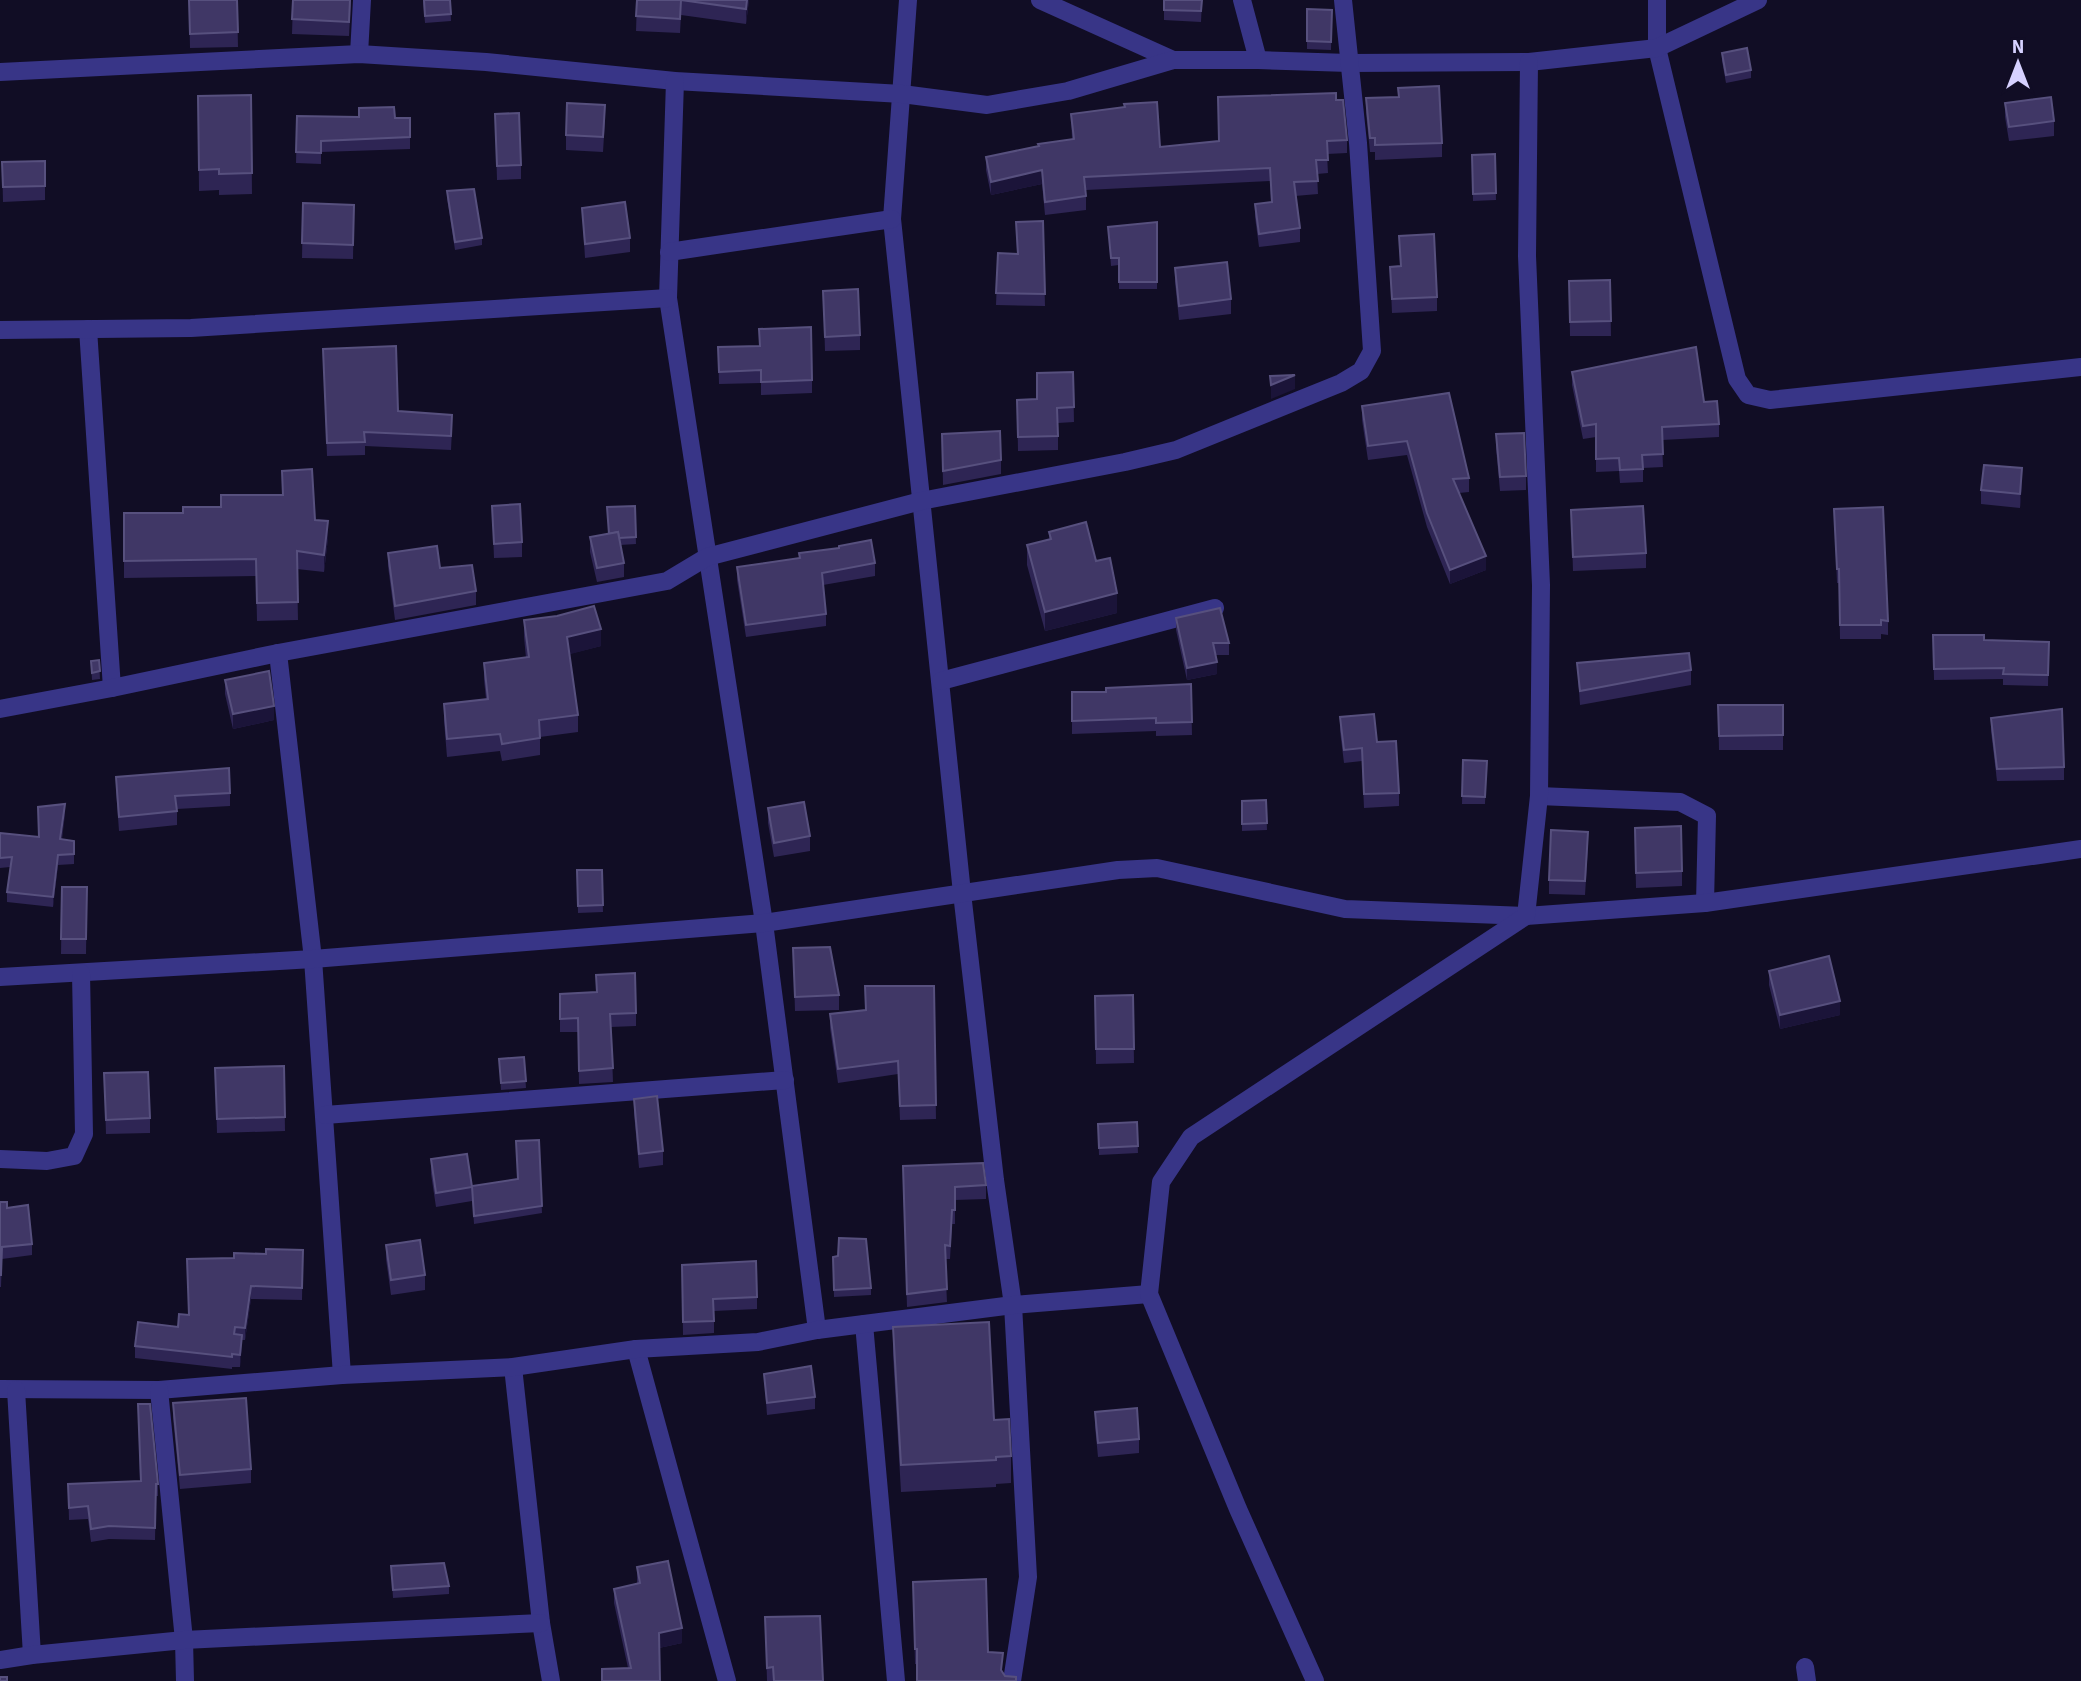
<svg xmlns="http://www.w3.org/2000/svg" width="2081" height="1681" font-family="'Source Sans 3',sans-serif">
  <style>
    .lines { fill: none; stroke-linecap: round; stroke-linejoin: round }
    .minor { stroke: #383587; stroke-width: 18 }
    .wall { fill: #2e2554 }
    .shaded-wall { fill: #1b1439 }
    .building { fill: #403766; stroke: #57507e; stroke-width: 2 }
  </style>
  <rect width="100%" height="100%" fill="#110d25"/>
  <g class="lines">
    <g class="minor">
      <polyline points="908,0 892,219 962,893 995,1180 1013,1305 1028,1577 1012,1681"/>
      <polyline points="1040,0 1173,60"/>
      <polyline points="1242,0 1258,60"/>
      <polyline points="1657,0 1657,48 1737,379 1748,395 1770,400 2081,367"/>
      <polyline points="359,54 362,0"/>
      <polyline points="0,72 359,54 486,62 675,81 902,94 987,105 1068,91 1173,60 1258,60 1349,63 1529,62 1657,48 1758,0"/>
      <polyline points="675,81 668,298 764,923 817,1330"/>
      <polyline points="669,252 892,219"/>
      <polyline points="88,329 112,688"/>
      <polyline points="0,330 191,328 668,298"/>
      <polyline points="278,653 313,959 342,1375"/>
      <polyline points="941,681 1215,608"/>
      <polyline points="0,709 112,688 278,653 667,581 707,557 921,501 1125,462 1176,450 1341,383 1361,371 1372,351 1358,143 1343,0"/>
      <polyline points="1539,796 1680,802 1707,816 1705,903"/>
      <polyline points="0,977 313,959 764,923 1118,870 1157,868 1345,909 1526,916 1705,903 2081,849"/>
      <polyline points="325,1115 785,1080"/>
      <polyline points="0,1159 47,1161 74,1156 84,1134 81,973"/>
      <polyline points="864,1324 896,1681"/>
      <polyline points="636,1349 727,1681"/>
      <polyline points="513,1367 541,1623 551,1681"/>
      <polyline points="0,1389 159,1390 342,1375 513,1367 636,1349 758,1342 817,1330 1013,1305 1149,1294"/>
      <polyline points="16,1390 32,1655"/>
      <polyline points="159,1390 184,1640 185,1681"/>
      <polyline points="0,1660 32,1655 184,1640 541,1623"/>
      <polyline points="1805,1667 1807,1681"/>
      <polyline points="1315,1681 1238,1509 1149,1294 1161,1182 1191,1137 1526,916 1539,796 1541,585 1527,256 1529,62"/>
    </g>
  </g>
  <g class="wall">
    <polygon points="189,0 237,0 238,47 190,48"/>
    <polygon points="293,0 351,0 349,36 292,34"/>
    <polygon points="423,0 450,0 451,21 425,23"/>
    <polygon points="637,0 749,0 746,24 681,15 680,33 636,31"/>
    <polygon points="1164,0 1202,0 1201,22 1164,20"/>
    <polygon points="1307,9 1332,10 1331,50 1307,49"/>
    <polygon points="1722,53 1751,70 1751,78 1726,83 1722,61"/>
    <polygon points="251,95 252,194 219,195 219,190 199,191 198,96"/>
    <polygon points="1366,98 1442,143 1442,157 1375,160 1375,152 1370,152 1366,113"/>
    <polygon points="1336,100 1347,140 1347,153 1327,154 1328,173 1317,174 1318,194 1295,196 1300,228 1300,242 1259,247 1255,217 1255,204 1271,202 1270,181 1086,190 1086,210 1045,215 1042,184 991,195 986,170 986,157 1072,139 1071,114 1160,147 1218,141"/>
    <polygon points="2005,103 2054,121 2054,136 2009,141 2005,117"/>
    <polygon points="495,114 521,165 521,179 497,180"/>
    <polygon points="297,116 410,118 410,149 321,152 321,164 296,163"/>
    <polygon points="605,120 603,152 566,150 566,135"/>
    <polygon points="1495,154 1496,200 1473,201 1472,155"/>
    <polygon points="45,161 45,200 3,202 2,162"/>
    <polygon points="447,191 482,238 482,245 455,250 447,198"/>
    <polygon points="303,203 354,205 353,259 302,258"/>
    <polygon points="582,208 630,238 630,252 585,258"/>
    <polygon points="1043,221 1045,306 996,305 998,253 1017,254 1016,222"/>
    <polygon points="1157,222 1157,289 1119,289 1119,265 1111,266 1108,227"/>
    <polygon points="1399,236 1437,297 1437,311 1392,313 1390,267 1400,266"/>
    <polygon points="1175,268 1231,299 1231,314 1179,320 1175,282"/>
    <polygon points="1610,280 1611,336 1570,336 1569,281"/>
    <polygon points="823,291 860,335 860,350 825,351"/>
    <polygon points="718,347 812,380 812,393 761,395 761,383 719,384"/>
    <polygon points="323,349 398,411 452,429 451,450 365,446 365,455 327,456"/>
    <polygon points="1073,372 1074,422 1058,423 1058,450 1018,451 1017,400 1037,399"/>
    <polygon points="1572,372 1704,402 1719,424 1719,437 1662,440 1663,467 1643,468 1643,482 1620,483 1619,471 1596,472 1596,437 1583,439 1572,385"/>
    <polygon points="1362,406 1469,478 1469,492 1459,493 1486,570 1450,584 1427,527 1407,455 1368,460 1362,420"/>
    <polygon points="942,434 1001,460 1001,474 943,485"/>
    <polygon points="1496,434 1526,476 1526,490 1500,491 1496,448"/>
    <polygon points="282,471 328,538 324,572 297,569 298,620 257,621 256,576 124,578 124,513 183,513 282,495"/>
    <polygon points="2022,483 2020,508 1981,504 1981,490"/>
    <polygon points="492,506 522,542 522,557 494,558"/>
    <polygon points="635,506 636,544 620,545 624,563 624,577 597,582 590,552 590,537 608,534"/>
    <polygon points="1834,509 1888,621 1888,635 1881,634 1881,639 1840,639 1839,583 1837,583"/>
    <polygon points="1571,510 1646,553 1646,568 1573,571"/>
    <polygon points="1049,532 1096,561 1117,613 1045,631 1027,565 1027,545 1049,539"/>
    <polygon points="388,553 476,591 476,605 395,620 388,566"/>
    <polygon points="799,553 875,563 875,576 823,585 826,614 826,626 746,637 737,580 737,567 799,559"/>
    <polygon points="1176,618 1229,643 1229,655 1215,655 1217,674 1187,680 1176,630"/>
    <polygon points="524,620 601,646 569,654 578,715 578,732 540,737 540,755 502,761 500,751 447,757 444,721 444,704 486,699 484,680 484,663 526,658 524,637"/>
    <polygon points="1933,635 1984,640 2049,642 2048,686 2003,685 2003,679 1934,680"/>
    <polygon points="99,660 100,679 92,680 91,661"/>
    <polygon points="1577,663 1691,670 1691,685 1580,705"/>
    <polygon points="225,680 274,720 233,729 225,694"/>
    <polygon points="1191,684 1192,735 1156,736 1156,731 1072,734 1072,692 1106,692"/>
    <polygon points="1718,705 1783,705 1783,750 1719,750"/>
    <polygon points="1340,717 1377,742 1399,793 1399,806 1364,808 1362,761 1344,763 1340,731"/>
    <polygon points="1991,718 2064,767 2064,780 1997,781 1991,731"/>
    <polygon points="1463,760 1487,761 1485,804 1462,804"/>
    <polygon points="116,777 230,793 230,806 177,809 177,825 119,831 116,790"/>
    <polygon points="1266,800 1267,830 1242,831 1242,801"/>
    <polygon points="768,808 810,836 810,851 774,857 768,823"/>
    <polygon points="65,814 62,839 74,841 74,864 58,865 53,907 7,902 7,892 10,867 0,868 0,833 39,837"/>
    <polygon points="1635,843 1682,871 1682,886 1636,888"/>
    <polygon points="1588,846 1585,895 1549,894 1549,880"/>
    <polygon points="577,870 602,870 603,912 578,913"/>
    <polygon points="62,887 87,887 86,954 61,954"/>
    <polygon points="793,948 839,995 839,1010 795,1011"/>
    <polygon points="1769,971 1840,1015 1780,1029 1769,985"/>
    <polygon points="865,986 934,986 936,1119 900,1120 898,1074 838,1083 830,1028 830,1014 865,1010"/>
    <polygon points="560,994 636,1013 636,1026 611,1027 613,1082 579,1084 578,1032 560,1032"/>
    <polygon points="1133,995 1134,1063 1096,1064 1095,996"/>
    <polygon points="524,1057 526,1088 501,1090 499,1059"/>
    <polygon points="284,1066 285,1131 217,1133 215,1068"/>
    <polygon points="104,1073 150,1118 150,1133 106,1134"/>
    <polygon points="634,1099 663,1151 663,1165 639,1168 634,1113"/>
    <polygon points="1137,1122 1138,1153 1099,1155 1098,1124"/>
    <polygon points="539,1140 542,1213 474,1224 472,1194 472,1201 436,1207 431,1174 431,1159 472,1186 517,1179"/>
    <polygon points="903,1179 986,1185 986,1199 955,1200 955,1224 952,1224 950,1259 945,1259 947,1302 907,1307"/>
    <polygon points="0,1202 7,1208 32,1244 32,1255 2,1259 1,1287 0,1287"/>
    <polygon points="386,1245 425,1275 425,1290 391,1295 386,1259"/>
    <polygon points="303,1250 302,1300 251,1299 245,1340 242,1340 240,1367 232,1367 232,1369 135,1358 135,1346 178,1327 189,1315 266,1254"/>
    <polygon points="838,1256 871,1288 871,1295 834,1297 833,1257"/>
    <polygon points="682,1265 757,1297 757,1309 714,1311 714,1333 683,1335"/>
    <polygon points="893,1327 994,1420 1011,1456 1011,1483 996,1484 996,1487 901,1492 893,1354"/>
    <polygon points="764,1374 815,1397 815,1409 767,1415"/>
    <polygon points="173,1403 251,1469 251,1483 180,1489 173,1418"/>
    <polygon points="138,1404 158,1484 158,1496 156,1496 155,1540 109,1539 91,1542 88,1519 69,1520 68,1484 140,1481"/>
    <polygon points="1095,1412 1139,1439 1139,1453 1098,1457 1095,1426"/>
    <polygon points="391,1566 449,1586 449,1594 393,1598"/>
    <polygon points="637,1567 682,1643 659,1648 660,1681 602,1681 602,1669 628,1668 614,1603 614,1589 637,1584"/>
    <polygon points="913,1582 988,1652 1005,1676 915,1664"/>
    <polygon points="765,1617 823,1681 767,1681"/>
  </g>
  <g class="shaded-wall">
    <polygon points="747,0 749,0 746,24 746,9"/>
    <polygon points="1042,170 1042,184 991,195 991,182"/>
    <polygon points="1295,375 1295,389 1271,399 1271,385"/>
    <polygon points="2022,468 2022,483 2020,508 2020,494"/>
    <polygon points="328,521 328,538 324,572 324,555"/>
    <polygon points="1486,556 1486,570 1450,584 1450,570"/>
    <polygon points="1117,593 1117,613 1045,631 1045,612"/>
    <polygon points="601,629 601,646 567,655 567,637"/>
    <polygon points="1217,662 1217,674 1187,680 1187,668"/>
    <polygon points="274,706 274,720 233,729 233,714"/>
    <polygon points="65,804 65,814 60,849 60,839"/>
    <polygon points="58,855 58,865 53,907 53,897"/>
    <polygon points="1840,1001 1840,1015 1780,1029 1780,1015"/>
    <polygon points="251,1286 251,1299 245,1340 245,1328"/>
    <polygon points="242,1335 242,1347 240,1367 240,1355"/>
    <polygon points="682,1628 682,1643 659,1648 659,1633"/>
  </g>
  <g class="building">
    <polygon points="189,0 237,0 238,32 190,34"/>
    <polygon points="293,0 350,0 349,22 292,19"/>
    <polygon points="424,0 450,0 451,14 425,16"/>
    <polygon points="637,0 747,0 746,9 681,0 680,19 636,16"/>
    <polygon points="1164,0 1202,0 1201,11 1164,10"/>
    <polygon points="1307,9 1332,10 1331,42 1307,41"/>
    <polygon points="1747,48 1751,70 1726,75 1722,53"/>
    <polygon points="1439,86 1442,143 1375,145 1375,138 1370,138 1366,98 1399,97 1398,88"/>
    <polygon points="1336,93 1336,100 1343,100 1347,140 1327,141 1328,160 1316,160 1318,181 1294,182 1300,228 1259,234 1255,204 1272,202 1270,168 1084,177 1086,196 1045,202 1042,170 991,182 986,157 1039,146 1038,144 1074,139 1071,114 1125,107 1124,104 1157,102 1160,147 1219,141 1218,97"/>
    <polygon points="251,95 252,173 219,174 219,169 199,170 198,96"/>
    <polygon points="2051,97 2054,121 2009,127 2005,103"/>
    <polygon points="567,103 605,105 603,137 566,135"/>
    <polygon points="394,107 395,118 410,118 410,137 321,141 321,153 296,152 297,116 359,117 359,108"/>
    <polygon points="519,113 521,165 497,166 495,114"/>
    <polygon points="1495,154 1496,193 1473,194 1472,155"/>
    <polygon points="45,161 45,186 3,187 2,162"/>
    <polygon points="474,189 482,238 455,242 447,191"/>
    <polygon points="625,202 630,238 585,244 582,208"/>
    <polygon points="303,203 354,205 353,245 302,243"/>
    <polygon points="1043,221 1045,294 996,293 998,253 1018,254 1016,222"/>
    <polygon points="1157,222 1157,282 1119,282 1119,258 1111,258 1108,227"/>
    <polygon points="1434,234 1437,297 1392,299 1390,267 1401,266 1399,236"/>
    <polygon points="1227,262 1231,299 1179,306 1175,268"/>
    <polygon points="1610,280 1611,321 1570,322 1569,281"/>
    <polygon points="858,289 860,335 825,337 823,291"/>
    <polygon points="811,327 812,380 761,382 761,370 719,372 718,347 760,346 759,329"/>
    <polygon points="396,346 398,411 452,415 451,436 364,432 365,442 327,443 323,349"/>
    <polygon points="1696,347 1704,402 1717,401 1719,424 1662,427 1663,454 1642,455 1643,469 1620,470 1619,458 1596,459 1596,424 1583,426 1572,372"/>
    <polygon points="1073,372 1074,407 1057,408 1058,436 1018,437 1017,400 1037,399 1037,373"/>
    <polygon points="1295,375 1271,385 1270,376"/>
    <polygon points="1449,393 1469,478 1453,479 1486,556 1450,570 1427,513 1407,441 1368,446 1362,406"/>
    <polygon points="1000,431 1001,460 943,471 942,434"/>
    <polygon points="1524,433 1526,476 1500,477 1496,434"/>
    <polygon points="1984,465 2022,468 2020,494 1981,490"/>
    <polygon points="312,469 315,520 328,521 324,555 297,551 298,602 257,603 256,559 124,561 124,513 183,513 183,507 221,507 221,495 283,495 282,471"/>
    <polygon points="520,504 522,542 494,544 492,506"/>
    <polygon points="635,506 636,537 619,538 618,532 609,534 607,507"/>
    <polygon points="1643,506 1646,553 1573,557 1571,510"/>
    <polygon points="1883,507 1888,621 1881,620 1881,625 1840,625 1839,569 1837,569 1834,509"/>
    <polygon points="1086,522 1096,561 1110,558 1117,593 1045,612 1027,545 1051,539 1049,532"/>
    <polygon points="618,532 624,563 597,568 590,537"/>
    <polygon points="871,540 875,563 822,573 826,614 746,625 737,567 800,558 799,553 839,548 839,546"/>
    <polygon points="437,546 440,568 472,565 476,591 395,606 388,553"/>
    <polygon points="594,606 601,629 567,637 578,715 539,720 540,738 502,744 500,734 447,739 444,704 488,699 484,663 529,657 524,620 557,616"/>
    <polygon points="1220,608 1229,643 1213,643 1217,662 1187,668 1176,618"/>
    <polygon points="1933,635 1984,635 1984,640 2049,642 2048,675 2003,674 2004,668 1934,669"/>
    <polygon points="1689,653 1691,670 1580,691 1577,663"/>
    <polygon points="99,660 100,671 92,673 91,661"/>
    <polygon points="269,671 274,706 233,714 225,680"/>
    <polygon points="1191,684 1192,722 1156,723 1156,718 1072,721 1072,692 1106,692 1106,688"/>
    <polygon points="1718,705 1783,705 1783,735 1719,736"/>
    <polygon points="2062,709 2064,767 1997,769 1991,718"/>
    <polygon points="1374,714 1377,742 1396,741 1399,793 1364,794 1362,748 1344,750 1340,717"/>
    <polygon points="1463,760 1487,761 1485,797 1462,796"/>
    <polygon points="229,768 230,793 175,796 177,811 119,817 116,777"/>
    <polygon points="1266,800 1267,823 1242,824 1242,801"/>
    <polygon points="804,802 810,836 774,843 768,808"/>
    <polygon points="65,804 60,839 74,841 74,854 58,855 53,897 7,892 12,857 0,858 0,833 39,837 38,807"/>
    <polygon points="1681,826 1682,871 1636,873 1635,828"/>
    <polygon points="1551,830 1588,832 1585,881 1549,880"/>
    <polygon points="577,870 602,870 603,905 578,906"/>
    <polygon points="62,887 87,887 86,939 61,939"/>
    <polygon points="830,947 839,995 795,997 793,948"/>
    <polygon points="1829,956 1840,1001 1780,1015 1769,971"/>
    <polygon points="635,973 636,1013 610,1014 613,1068 579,1071 578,1018 560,1019 560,994 597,992 596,975"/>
    <polygon points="865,986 934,986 936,1105 900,1106 898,1061 838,1069 830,1014 866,1010"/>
    <polygon points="1133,995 1134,1049 1096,1049 1095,996"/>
    <polygon points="524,1057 526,1081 501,1083 499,1059"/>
    <polygon points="284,1066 285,1117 217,1119 215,1068"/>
    <polygon points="148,1072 150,1118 106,1120 104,1073"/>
    <polygon points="657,1096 663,1151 639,1154 634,1099"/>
    <polygon points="1137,1122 1138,1146 1099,1148 1098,1124"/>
    <polygon points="539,1140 542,1206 474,1216 472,1186 518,1179 516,1141"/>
    <polygon points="467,1154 472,1187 436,1193 431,1159"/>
    <polygon points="983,1163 986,1185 955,1187 955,1210 952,1210 950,1246 945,1245 947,1289 907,1294 903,1166"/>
    <polygon points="0,1202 7,1202 7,1208 28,1205 32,1244 2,1247 1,1275 0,1275"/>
    <polygon points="839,1238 866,1239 871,1288 834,1290 833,1257 838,1256"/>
    <polygon points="420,1240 425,1275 391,1280 386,1245"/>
    <polygon points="266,1249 303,1250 302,1288 251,1286 245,1328 235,1327 234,1334 242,1335 240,1355 232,1354 232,1357 135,1346 138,1322 178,1327 179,1314 189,1315 187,1259 234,1258 234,1253 266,1254"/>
    <polygon points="756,1261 757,1297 713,1299 714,1321 683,1322 682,1265"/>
    <polygon points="989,1322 994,1420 1009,1419 1011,1456 996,1457 996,1460 901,1465 893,1327"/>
    <polygon points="811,1366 815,1397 767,1403 764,1374"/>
    <polygon points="246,1398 251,1469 180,1475 173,1403"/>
    <polygon points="138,1404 150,1404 158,1484 156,1484 155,1528 109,1526 91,1529 88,1506 69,1508 68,1484 141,1481"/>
    <polygon points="1137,1408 1139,1439 1098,1443 1095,1412"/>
    <polygon points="668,1561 682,1628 659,1633 660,1681 602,1681 602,1669 631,1668 614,1589 640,1583 637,1567"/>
    <polygon points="444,1563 449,1586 393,1590 391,1566"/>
    <polygon points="986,1579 988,1652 1003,1653 1001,1670 1005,1676 1016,1677 1016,1681 917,1681 917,1649 915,1649 913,1582"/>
    <polygon points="820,1616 823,1681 774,1681 773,1667 767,1668 765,1617"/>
    <rect x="0" y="1677" width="7" height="4"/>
  </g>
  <g transform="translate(2018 63)" stroke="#110d25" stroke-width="5" paint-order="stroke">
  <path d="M0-5L12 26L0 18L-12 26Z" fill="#d6d1ff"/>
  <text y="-10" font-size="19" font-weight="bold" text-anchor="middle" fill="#d6d1ff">N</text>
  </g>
</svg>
